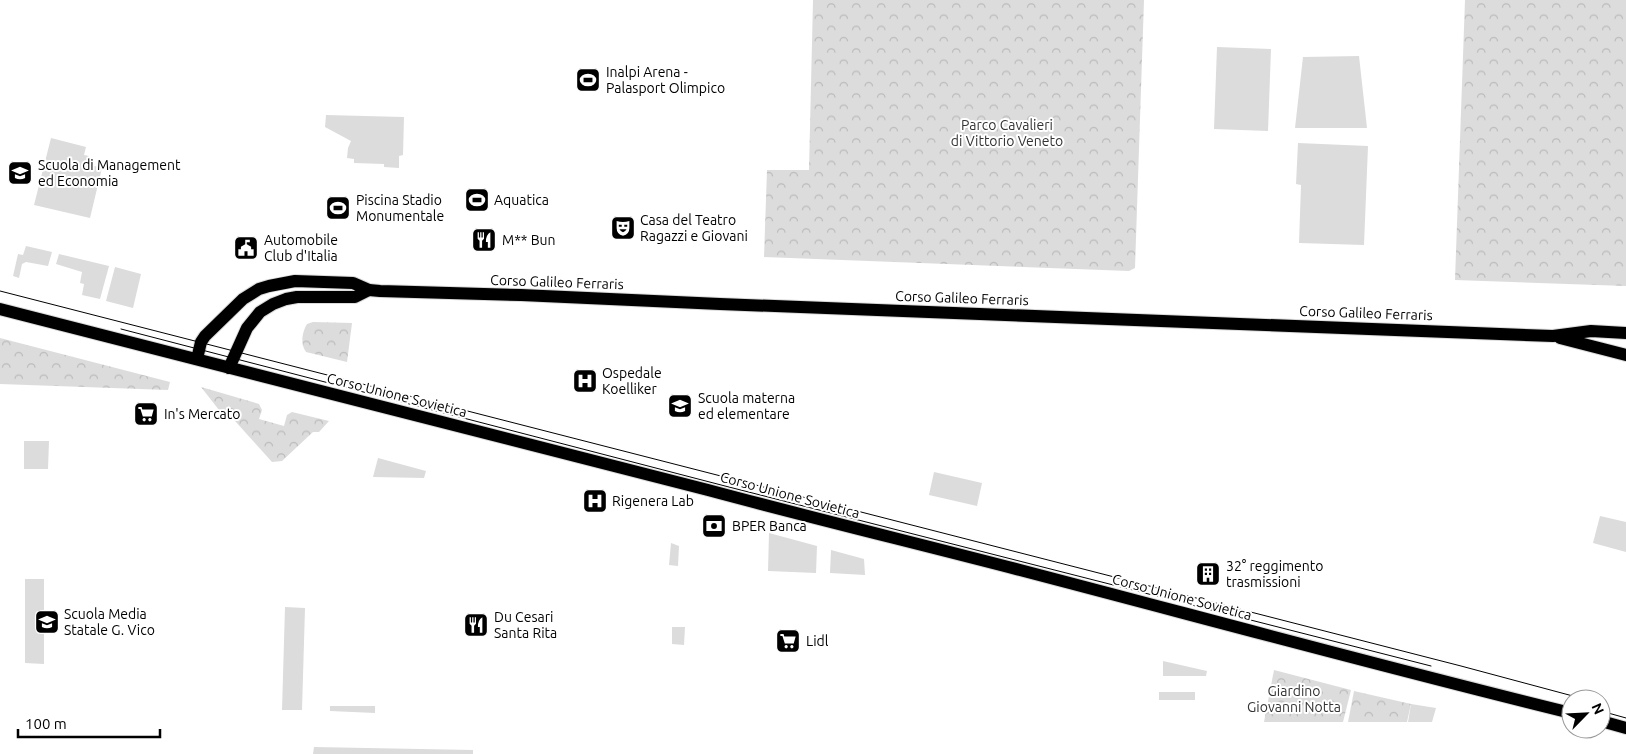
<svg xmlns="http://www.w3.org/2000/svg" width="1626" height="754" font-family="Ubuntu,sans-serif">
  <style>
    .grass { fill: #dcdcdc }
    .park { fill: url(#park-crowns) }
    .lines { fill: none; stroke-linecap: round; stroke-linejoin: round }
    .major-casing { stroke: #dbdbdb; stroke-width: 14 }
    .major { stroke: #000; stroke-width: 12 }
    .tram { stroke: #000; stroke-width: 1 }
    .labels { text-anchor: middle; stroke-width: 4; stroke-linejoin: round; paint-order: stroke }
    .poi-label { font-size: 14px; fill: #000; stroke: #fff; text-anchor: start }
    .park-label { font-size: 14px; fill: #333; stroke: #fff }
    .street-label { font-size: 14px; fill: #000; stroke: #fff }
  </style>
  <defs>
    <pattern id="park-crowns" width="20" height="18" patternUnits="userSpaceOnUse" patternTransform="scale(1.25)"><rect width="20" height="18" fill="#dcdcdc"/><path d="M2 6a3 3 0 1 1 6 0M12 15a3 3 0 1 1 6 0" fill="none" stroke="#bbb"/></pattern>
  </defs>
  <rect width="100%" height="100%" fill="#fff"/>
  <g class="grass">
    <polygon points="1217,47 1271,49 1268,131 1214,129"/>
    <polygon points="1359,56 1367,128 1295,128 1303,57"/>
    <polygon points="326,115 404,117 403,155 399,156 399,168 384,167 384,164 354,163 354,159 347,158 348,148 351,141 325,127"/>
    <polygon points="51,138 86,147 84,155 89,156 87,164 102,168 90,218 34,205"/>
    <polygon points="1298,143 1368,146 1364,245 1299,243 1301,185 1296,184"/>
    <polygon points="26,246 52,252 48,266 26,262 22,264 19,278 13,276 18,254 23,255"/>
    <polygon points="59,254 109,266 100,299 82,295 84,284 80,283 82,272 56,264"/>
    <polygon points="115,267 141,274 133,308 106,301"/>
    <polygon points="24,441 49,441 48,469 24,469"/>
    <polygon points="378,458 426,471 424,478 373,477"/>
    <polygon points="934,472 982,483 977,506 929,495"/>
    <polygon points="1600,516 1626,522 1626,552 1593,543"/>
    <polygon points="769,533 817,546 816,573 768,571"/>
    <polygon points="671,543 679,546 678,566 669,565"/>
    <polygon points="831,550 864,559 865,575 830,573"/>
    <polygon points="25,579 44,579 44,664 25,663"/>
    <polygon points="285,607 305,608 302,710 282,710"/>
    <polygon points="672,627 685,627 684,645 672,644"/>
    <polygon points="1163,661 1207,671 1206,676 1163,676"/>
    <rect x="1159" y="692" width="36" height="8"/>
    <polygon points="1411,704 1436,708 1432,722 1408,722"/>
    <polygon points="330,706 375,706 375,713 330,711"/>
    <polygon points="314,747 473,750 473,754 313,754"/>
  </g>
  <g class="park">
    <polygon points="813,0 1144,0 1135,268 1129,271 764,257 767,170 809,170"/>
    <polygon points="1465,0 1626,0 1626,286 1455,280"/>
    <path d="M313 322 352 323 347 362 306 352C300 344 302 332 307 324Z"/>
    <polygon points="0,338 170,382 168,390 0,384"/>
    <polygon points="201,387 259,404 262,410 259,419 284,426 287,415 292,412 329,421 319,432 313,432 282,461 272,462 226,411 219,410"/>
    <polygon points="1274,670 1351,690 1343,722 1264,722"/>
    <polygon points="1354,691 1411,704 1407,722 1348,722"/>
  </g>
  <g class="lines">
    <defs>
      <g id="major">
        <path d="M0 309 708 490C812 518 916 543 1020 570 1204 618 1387 668 1571 713"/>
        <polyline points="1560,338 1626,355"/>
        <polyline points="197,359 201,342 205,336 243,299 259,289 269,286 295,281 353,283 369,290 380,291 521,295 720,304 1553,336 1591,331 1626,333"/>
        <polyline points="229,368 247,328 260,312 273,304 286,299 297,297 355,297 369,290"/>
        <polyline points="1601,721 1626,728"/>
      </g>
    </defs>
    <use href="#major" class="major-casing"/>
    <use href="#major" class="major"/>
    <g class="tram">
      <polyline points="0,291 1461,666 1584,699"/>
      <polyline points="121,329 725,486 1431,666"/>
      <polyline points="1601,711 1626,718"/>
    </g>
  </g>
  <defs>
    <symbol id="stadium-square" viewBox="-11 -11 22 22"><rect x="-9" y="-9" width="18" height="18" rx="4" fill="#000" stroke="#fff"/><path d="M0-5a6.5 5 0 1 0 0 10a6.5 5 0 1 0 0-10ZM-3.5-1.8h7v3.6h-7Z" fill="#fff"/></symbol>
    <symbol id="university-square" viewBox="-11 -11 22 22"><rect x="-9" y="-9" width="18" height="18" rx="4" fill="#000" stroke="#fff"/><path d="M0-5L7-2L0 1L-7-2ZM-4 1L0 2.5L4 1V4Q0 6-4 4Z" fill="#fff"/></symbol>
    <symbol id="theatre-square" viewBox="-11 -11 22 22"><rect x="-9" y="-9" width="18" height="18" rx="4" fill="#000" stroke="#fff"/><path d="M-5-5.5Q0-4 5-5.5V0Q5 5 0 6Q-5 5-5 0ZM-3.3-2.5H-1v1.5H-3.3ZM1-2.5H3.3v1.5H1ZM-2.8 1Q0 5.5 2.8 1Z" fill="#fff"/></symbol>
    <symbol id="restaurant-square" viewBox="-11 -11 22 22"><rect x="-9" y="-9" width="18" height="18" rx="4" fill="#000" stroke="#fff"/><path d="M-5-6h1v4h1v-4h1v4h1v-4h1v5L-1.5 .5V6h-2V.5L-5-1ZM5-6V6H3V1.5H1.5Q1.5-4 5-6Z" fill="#fff"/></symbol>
    <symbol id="civic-square" viewBox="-11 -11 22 22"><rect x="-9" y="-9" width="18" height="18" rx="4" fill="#000" stroke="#fff"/><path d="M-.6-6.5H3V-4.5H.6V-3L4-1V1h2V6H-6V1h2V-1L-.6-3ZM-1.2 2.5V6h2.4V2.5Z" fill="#fff"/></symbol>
    <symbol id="hospital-square" viewBox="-11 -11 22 22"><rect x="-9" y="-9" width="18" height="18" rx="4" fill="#000" stroke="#fff"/><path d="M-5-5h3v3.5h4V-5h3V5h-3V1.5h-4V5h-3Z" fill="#fff"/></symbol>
    <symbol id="school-square" viewBox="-11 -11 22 22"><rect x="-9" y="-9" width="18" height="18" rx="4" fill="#000" stroke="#fff"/><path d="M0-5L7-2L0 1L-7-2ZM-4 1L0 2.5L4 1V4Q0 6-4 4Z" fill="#fff"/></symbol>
    <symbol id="supermarket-square" viewBox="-11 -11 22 22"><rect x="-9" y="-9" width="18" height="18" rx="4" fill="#000" stroke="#fff"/><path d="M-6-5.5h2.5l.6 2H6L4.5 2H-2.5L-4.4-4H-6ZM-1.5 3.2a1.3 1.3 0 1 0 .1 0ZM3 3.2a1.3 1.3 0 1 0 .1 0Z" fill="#fff"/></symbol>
    <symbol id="bank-square" viewBox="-11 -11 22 22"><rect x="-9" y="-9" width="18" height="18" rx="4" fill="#000" stroke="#fff"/><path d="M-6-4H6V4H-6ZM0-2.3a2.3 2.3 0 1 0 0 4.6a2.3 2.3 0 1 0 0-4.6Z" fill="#fff"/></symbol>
    <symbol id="building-square" viewBox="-11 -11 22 22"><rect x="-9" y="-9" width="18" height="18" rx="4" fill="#000" stroke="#fff"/><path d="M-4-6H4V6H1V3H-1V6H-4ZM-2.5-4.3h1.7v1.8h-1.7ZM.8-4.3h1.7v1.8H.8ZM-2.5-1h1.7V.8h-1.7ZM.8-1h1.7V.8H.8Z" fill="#fff"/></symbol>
  </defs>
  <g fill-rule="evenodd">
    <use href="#stadium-square" x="574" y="66" width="28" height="28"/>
    <use href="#university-square" x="6" y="159" width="28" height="28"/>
    <use href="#stadium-square" x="463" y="186" width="28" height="28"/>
    <use href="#stadium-square" x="324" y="194" width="28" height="28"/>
    <use href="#theatre-square" x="609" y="214" width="28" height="28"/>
    <use href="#restaurant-square" x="470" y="226" width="28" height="28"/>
    <use href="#civic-square" x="232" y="234" width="28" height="28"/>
    <use href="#hospital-square" x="571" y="367" width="28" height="28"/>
    <use href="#school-square" x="666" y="392" width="28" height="28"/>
    <use href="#supermarket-square" x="132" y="400" width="28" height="28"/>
    <use href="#hospital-square" x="581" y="487" width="28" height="28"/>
    <use href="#bank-square" x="700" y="512" width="28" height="28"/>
    <use href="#building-square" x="1194" y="560" width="28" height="28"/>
    <use href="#school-square" x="33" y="608" width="28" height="28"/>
    <use href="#restaurant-square" x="462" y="611" width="28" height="28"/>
    <use href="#supermarket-square" x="774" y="627" width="28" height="28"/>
  </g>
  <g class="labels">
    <g class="poi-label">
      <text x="606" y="77">Inalpi Arena -<tspan x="606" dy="16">Palasport Olimpico</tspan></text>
      <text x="38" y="170">Scuola di Management<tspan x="38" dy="16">ed Economia</tspan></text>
      <text x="356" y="205">Piscina Stadio<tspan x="356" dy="16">Monumentale</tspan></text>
      <text x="494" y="205">Aquatica</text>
      <text x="640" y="225">Casa del Teatro<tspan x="640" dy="16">Ragazzi e Giovani</tspan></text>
      <text x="264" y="245">Automobile<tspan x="264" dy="16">Club d'Italia</tspan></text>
      <text x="502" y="245">M** Bun</text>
      <text x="602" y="378">Ospedale<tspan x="602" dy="16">Koelliker</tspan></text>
      <text x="698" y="403">Scuola materna<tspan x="698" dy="16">ed elementare</tspan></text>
      <text x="164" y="419">In's Mercato</text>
      <text x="612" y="506">Rigenera Lab</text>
      <text x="732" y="531">BPER Banca</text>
      <text x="1226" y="571">32° reggimento<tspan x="1226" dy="16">trasmissioni</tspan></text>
      <text x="64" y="619">Scuola Media<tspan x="64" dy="16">Statale G. Vico</tspan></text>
      <text x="494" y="622">Du Cesari<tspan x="494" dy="16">Santa Rita</tspan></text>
      <text x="806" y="646">Lidl</text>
    </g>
    <g class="park-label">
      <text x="1007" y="130">Parco Cavalieri<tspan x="1007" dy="16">di Vittorio Veneto</tspan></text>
      <text x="1294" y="696">Giardino<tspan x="1294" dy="16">Giovanni Notta</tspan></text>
    </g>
    <g class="street-label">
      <text transform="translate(557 282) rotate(2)" y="5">Corso Galileo Ferraris</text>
      <text transform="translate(962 298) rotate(2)" y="5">Corso Galileo Ferraris</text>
      <text transform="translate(1366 313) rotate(2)" y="5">Corso Galileo Ferraris</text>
      <text transform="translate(397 395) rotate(14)" y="5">Corso Unione Sovietica</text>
      <text transform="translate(790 495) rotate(15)" y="5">Corso Unione Sovietica</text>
      <text transform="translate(1182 597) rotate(15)" y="5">Corso Unione Sovietica</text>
    </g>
  </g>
  <g transform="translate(1586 714) rotate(66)"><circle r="24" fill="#ffffff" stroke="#999999"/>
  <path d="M0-4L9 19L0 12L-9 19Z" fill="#000000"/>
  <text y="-8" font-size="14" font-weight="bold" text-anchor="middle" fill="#000000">N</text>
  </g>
  <path d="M18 729v8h142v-8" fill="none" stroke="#000000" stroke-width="2.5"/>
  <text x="25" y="729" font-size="15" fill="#000000" stroke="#ffffff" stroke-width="4" paint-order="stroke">100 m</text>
</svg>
